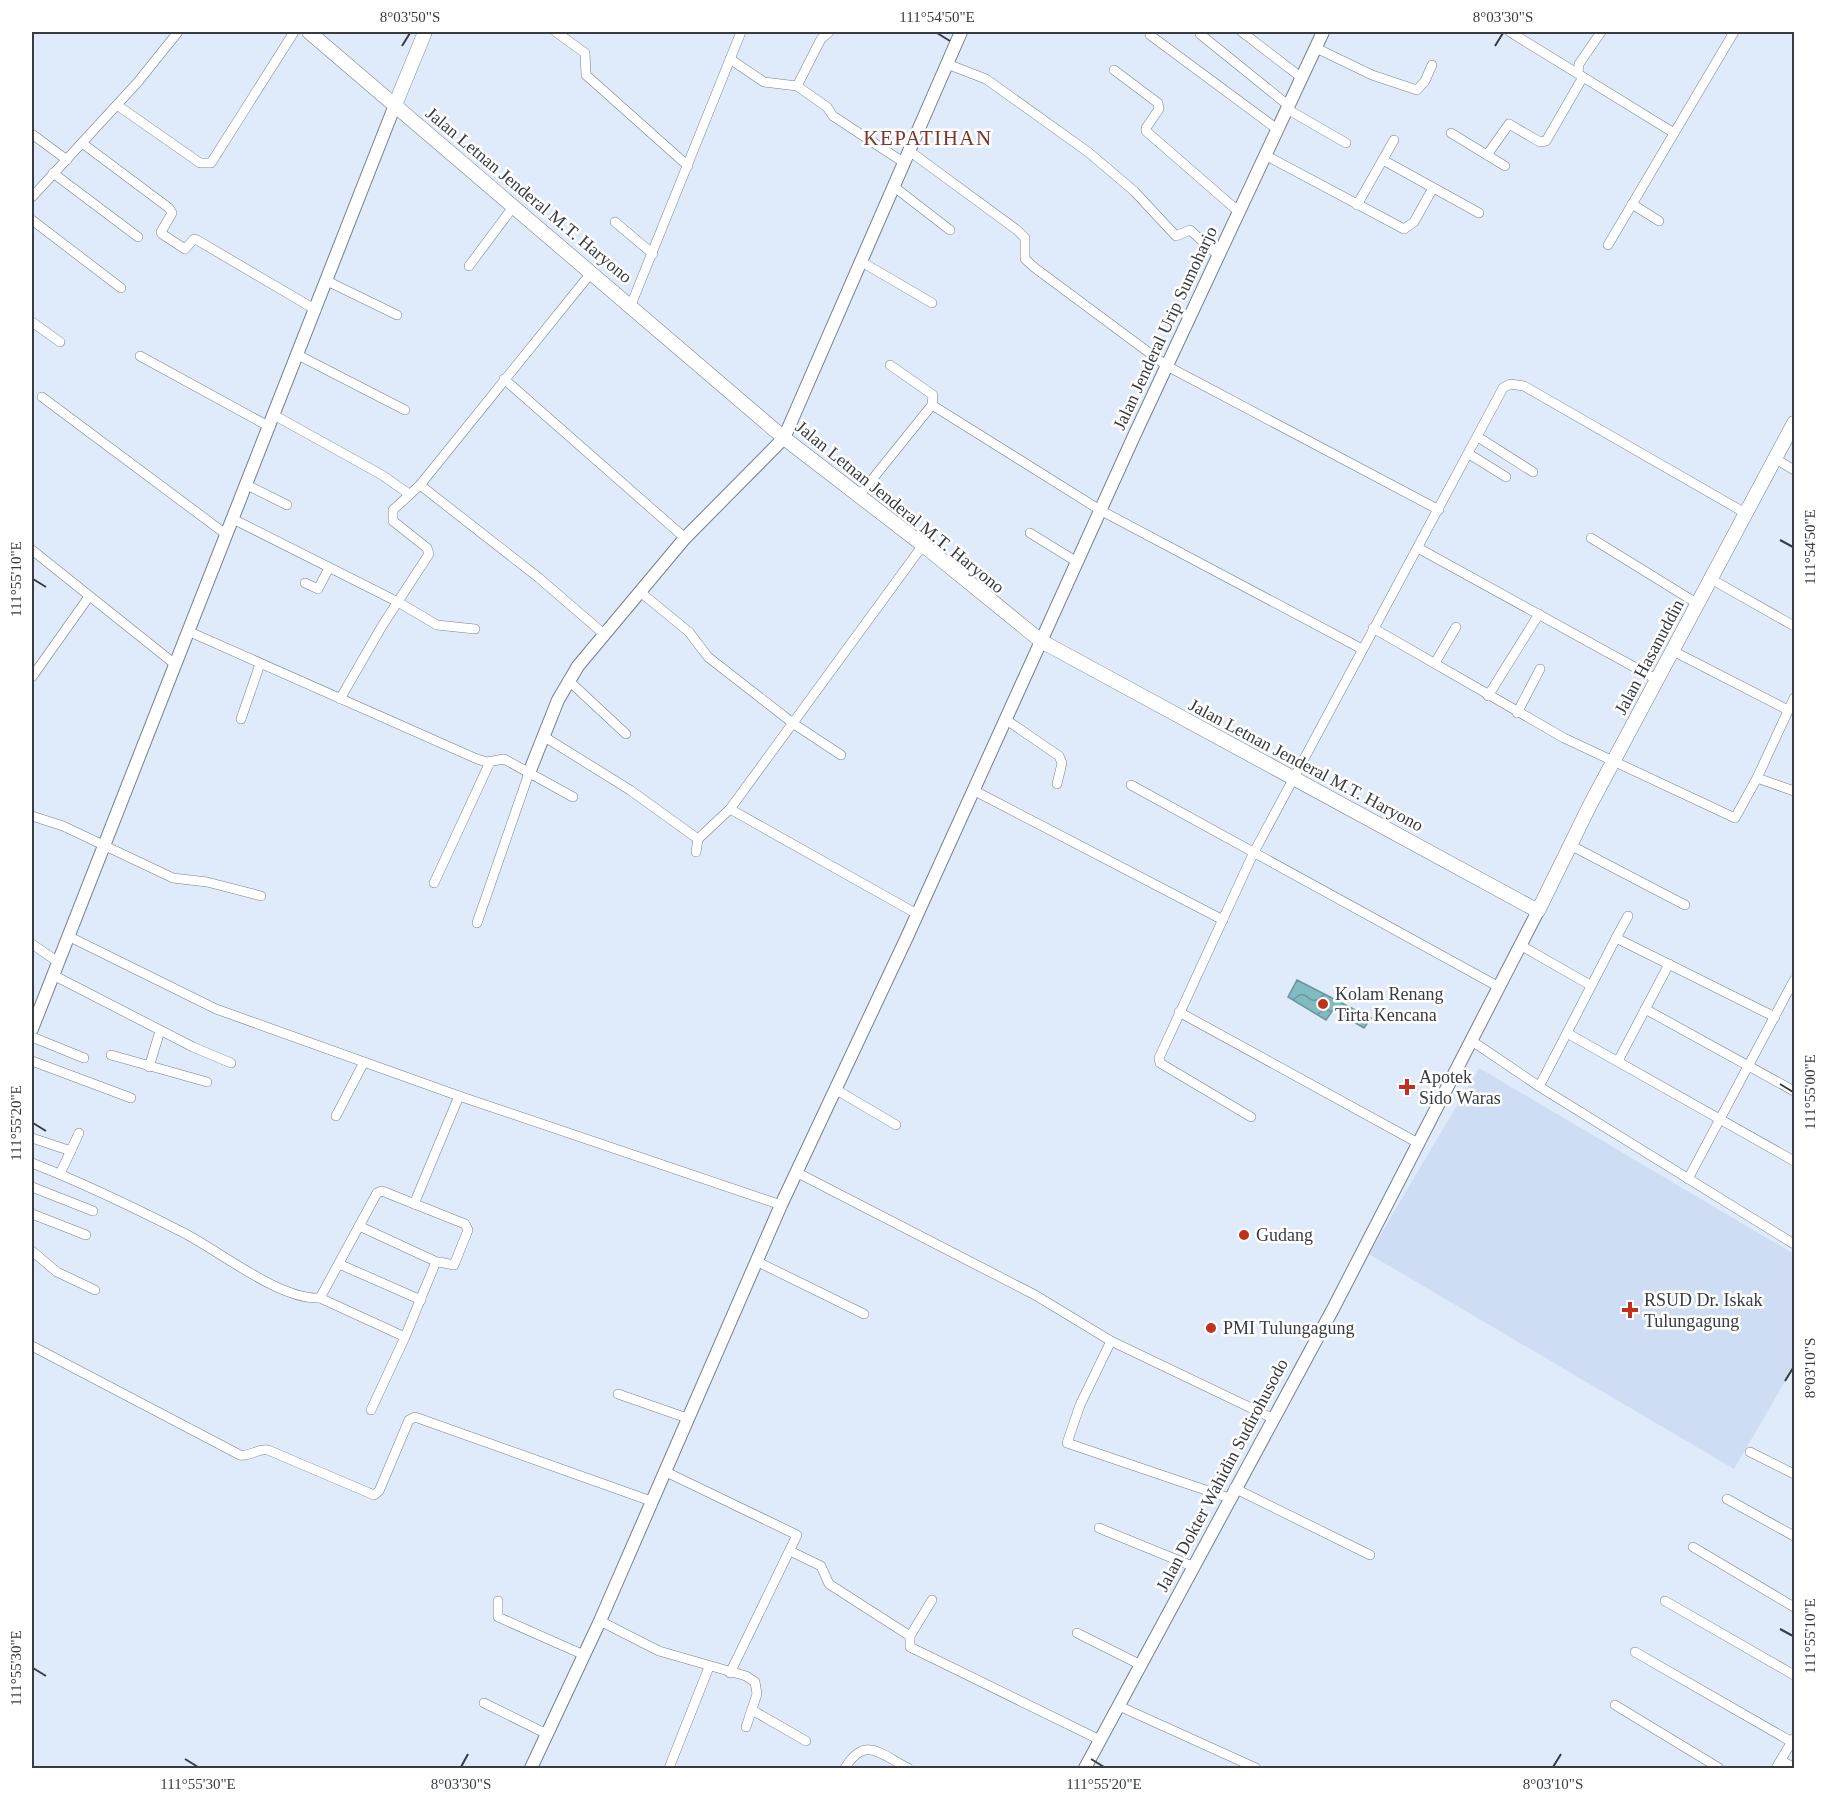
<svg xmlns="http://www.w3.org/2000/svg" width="1826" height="1800" font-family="Georgia,serif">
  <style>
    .built { fill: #ceddf3 }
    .water { fill: url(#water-waves); stroke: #6a959c; stroke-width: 1.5 }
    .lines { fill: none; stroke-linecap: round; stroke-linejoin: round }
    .minor-casing { stroke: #76808f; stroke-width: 10 }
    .tertiary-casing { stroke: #76808f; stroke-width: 14 }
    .secondary-casing { stroke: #76808f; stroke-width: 15 }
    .minor { stroke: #fff; stroke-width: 9 }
    .tertiary { stroke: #fff; stroke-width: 12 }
    .secondary { stroke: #fff; stroke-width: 14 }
    .ticks { fill: none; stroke: #373c42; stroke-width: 2 }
    .poi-dot { fill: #bf331e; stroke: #fff; stroke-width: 2 }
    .labels { text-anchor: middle; stroke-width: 5; stroke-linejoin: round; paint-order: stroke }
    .street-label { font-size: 18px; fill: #373c42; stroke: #fff }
    .poi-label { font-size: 18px; fill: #373c42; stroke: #fff; text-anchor: start }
    .quarter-label { font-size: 21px; letter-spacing: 1.5px; fill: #7c362a; stroke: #fff }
    .neatline { fill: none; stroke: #373c42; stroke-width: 2 }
    .ticks-label { font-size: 15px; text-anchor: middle; fill: #373c42 }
  </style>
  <defs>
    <pattern id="water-waves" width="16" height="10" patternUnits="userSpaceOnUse" patternTransform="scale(1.5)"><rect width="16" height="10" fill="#80bbc3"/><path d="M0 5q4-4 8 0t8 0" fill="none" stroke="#6a99a0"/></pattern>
  </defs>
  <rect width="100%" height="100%" fill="#dfeafb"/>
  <polygon class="built" points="1479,1068 1794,1254 1794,1366 1734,1469 1369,1254"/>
  <polygon class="water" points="1297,980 1371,1018 1364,1028 1333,1010 1326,1020 1288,997"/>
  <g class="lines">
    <defs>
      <g id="minor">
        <polyline points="556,32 585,53 586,75 688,166"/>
        <polyline points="1242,32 1302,78"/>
        <polyline points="1510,32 1674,133"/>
        <polyline points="1200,34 1289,106"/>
        <polyline points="1150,35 1277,129"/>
        <polyline points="1316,48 1372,75 1417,90 1425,81 1432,65"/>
        <polyline points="730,59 764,82 797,86 827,107 833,116 903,162"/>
        <polyline points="947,64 986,79 1088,152 1134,191 1176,236 1190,230 1219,256"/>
        <polyline points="1114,70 1158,103 1159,109 1146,128 1146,131 1239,212"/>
        <polyline points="1578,73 1579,64 1601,32"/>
        <polyline points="797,86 821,39 829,32"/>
        <polyline points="117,105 200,163 211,163 294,32"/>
        <polyline points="1287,109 1346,143"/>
        <polyline points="1451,133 1505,166"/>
        <polyline points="32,134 67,160"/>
        <polyline points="82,143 169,208 172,213 161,232 162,234 185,249 194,239 197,240 316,310"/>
        <polyline points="908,150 1017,230 1025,238 1025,259 1035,268 1167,366 1439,510"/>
        <polyline points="1265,155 1404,229 1414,222 1433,188"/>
        <polyline points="1487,155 1509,124 1540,142 1546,141 1583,77"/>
        <polyline points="1383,160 1479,213"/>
        <polyline points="53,173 138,237"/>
        <polyline points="893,186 950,230"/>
        <polyline points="32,197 137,83 178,32"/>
        <polyline points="1632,204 1659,221"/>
        <polyline points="1357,205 1394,140"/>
        <polyline points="32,220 121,288"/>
        <polyline points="615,222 653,254"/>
        <polyline points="1608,245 1734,32"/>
        <polyline points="860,261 932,303"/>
        <polyline points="469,266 513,207"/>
        <polyline points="327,281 397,315"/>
        <polyline points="631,305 741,32"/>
        <polyline points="32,322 60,342"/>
        <polyline points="298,355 405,410"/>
        <polyline points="140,356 270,427"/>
        <polyline points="890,365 933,395 932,405"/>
        <polyline points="504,379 685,538"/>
        <polyline points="42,397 227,535"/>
        <polyline points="274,415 382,475 409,494"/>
        <polyline points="1478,437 1533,472"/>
        <polyline points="1469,454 1506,477"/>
        <polyline points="1776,459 1794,470"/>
        <polyline points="247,485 287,505"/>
        <polyline points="420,485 539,578 605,635"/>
        <polyline points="858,497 932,405 1100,510 1362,649"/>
        <polyline points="233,519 398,602 437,625 475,629"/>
        <polyline points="1030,533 1077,562"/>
        <polyline points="1591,538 1698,604"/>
        <polyline points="1418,548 1656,679"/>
        <polyline points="32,550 176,665"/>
        <polyline points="1711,579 1794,626"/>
        <polyline points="305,583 318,589 329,568"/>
        <polyline points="639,591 689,632 708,657 794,724 841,755"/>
        <polyline points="1373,628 1564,738 1735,818 1757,778 1794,698"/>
        <polyline points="190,632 477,759 487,762 504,759 573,797"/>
        <polyline points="1673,651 1788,710"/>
        <polyline points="1435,663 1456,627"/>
        <polyline points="32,677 88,598"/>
        <polyline points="568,680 626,734"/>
        <polyline points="1488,696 1539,614"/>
        <polyline points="340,699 382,626 429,554 427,548 393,521 393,510 420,485 591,273"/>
        <polyline points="1517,713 1540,669"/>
        <polyline points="241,719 260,664"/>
        <polyline points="1005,719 1059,756 1062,763 1057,784"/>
        <polyline points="543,736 630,790 698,839"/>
        <polyline points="1757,778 1794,791"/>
        <polyline points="1131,785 1499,987"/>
        <polyline points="973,790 1223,920"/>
        <polyline points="730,809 917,914"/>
        <polyline points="32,816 63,826 173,878 207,882 261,896"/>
        <polyline points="1570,845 1685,905"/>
        <polyline points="696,852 698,839 730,809 923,545"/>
        <polyline points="434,883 490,762"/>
        <polyline points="477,923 529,773"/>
        <polyline points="68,936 216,1009 459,1096 781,1205"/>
        <polyline points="1616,938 1628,916"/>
        <polyline points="32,944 58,962"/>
        <polyline points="1520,945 1590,985"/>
        <polyline points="53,975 193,1047 231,1063"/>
        <polyline points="1645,1009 1794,1091"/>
        <polyline points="1179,1012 1418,1143"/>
        <polyline points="1567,1033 1794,1161"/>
        <polyline points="32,1037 84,1058"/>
        <polyline points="1472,1041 1540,1087 1794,1244"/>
        <polyline points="111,1055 207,1082"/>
        <polyline points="32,1061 131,1098"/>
        <polyline points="1618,1061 1669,964"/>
        <polyline points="149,1067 160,1031"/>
        <polyline points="1542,1081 1616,938 1775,1017"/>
        <polyline points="835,1089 896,1125"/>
        <polyline points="336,1116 364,1062"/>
        <polyline points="1251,1117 1160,1063 1159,1058 1253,854 1503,388 1510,384 1524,386 1747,514"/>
        <polyline points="32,1138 71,1151"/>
        <path d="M32 1163C83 1183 133 1207 182 1232 220 1251 279 1300 320 1298"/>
        <polyline points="796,1172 1035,1295 1111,1341 1272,1418"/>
        <polyline points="60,1174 79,1133"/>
        <polyline points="1688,1179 1794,980"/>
        <polyline points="32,1187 93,1211"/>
        <polyline points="414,1204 459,1096"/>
        <polyline points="32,1214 86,1235"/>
        <polyline points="359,1226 437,1262"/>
        <polyline points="32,1251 57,1272 95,1290"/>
        <polyline points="758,1262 864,1314"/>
        <polyline points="339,1264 421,1300"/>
        <polyline points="1111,1341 1080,1405 1067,1443 1229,1498"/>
        <path d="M32 1346 240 1455C251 1457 257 1448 268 1450L374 1495 379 1491 409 1420 415 1417 651 1501"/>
        <polyline points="618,1394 687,1418"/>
        <polyline points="371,1410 405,1337 435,1264 439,1262 454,1265 468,1230 465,1224 382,1191 377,1193 320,1298 405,1337"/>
        <polyline points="1750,1452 1794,1474"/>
        <polyline points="664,1471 797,1535 730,1673"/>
        <polyline points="1234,1488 1370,1555"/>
        <polyline points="1727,1499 1794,1536"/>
        <polyline points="1099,1528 1192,1566"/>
        <polyline points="1693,1547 1794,1607"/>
        <polyline points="790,1551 821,1566 829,1584 910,1636"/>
        <polyline points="932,1600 910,1636 910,1647 1100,1740"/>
        <polyline points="498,1601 498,1617 584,1655"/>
        <polyline points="1665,1601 1794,1675"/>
        <polyline points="600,1621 659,1651 746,1676 755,1682 757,1694 746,1727"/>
        <polyline points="1077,1633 1141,1665"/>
        <polyline points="1635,1652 1792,1742"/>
        <polyline points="484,1703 547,1734"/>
        <polyline points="1615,1705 1719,1768"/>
        <polyline points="1119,1706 1256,1768"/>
        <polyline points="752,1710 806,1741"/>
        <polyline points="1781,1760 1794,1768"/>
        <polyline points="669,1768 709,1667"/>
        <path d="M845 1768C865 1735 880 1754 908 1768"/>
        <polyline points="1776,1768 1794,1738"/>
      </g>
      <g id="tertiary">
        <polyline points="529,773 558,700 578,666 685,538 784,438 961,32"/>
        <polyline points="32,1029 395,105"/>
        <polyline points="531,1768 600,1621 781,1205 907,937 1134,436 1323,32"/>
        <polyline points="1085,1768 1333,1309 1538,911"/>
      </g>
      <g id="secondary">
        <polyline points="309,32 784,438 923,545 1041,641 1538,911 1590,805 1794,423"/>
        <polyline points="395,105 425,32"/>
      </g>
    </defs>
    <use href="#minor" class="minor-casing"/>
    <use href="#tertiary" class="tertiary-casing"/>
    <use href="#secondary" class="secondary-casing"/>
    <use href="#minor" class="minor"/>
    <use href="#tertiary" class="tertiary"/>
    <use href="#secondary" class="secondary"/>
  </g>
  <path class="ticks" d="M937 33 950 41M402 46 410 33M1495 46 1503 33M1780 540 1793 547M33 579 46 587M1780 1084 1793 1092M33 1123 46 1131M1785 1381 1793 1368M1780 1629 1793 1636M33 1668 46 1676M185 1759 198 1767M1091 1759 1104 1767M461 1767 468 1754M1553 1767 1561 1754"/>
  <g class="poi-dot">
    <circle cx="1323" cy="1004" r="6"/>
    <path d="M1404 1078h6v6h6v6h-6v6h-6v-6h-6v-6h6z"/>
    <circle cx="1244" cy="1235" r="6"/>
    <path d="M1627 1301h6v6h6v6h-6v6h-6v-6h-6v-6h6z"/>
    <circle cx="1211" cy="1328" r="6"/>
  </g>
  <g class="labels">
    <g class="street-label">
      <text transform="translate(529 195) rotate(40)" y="6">Jalan Letnan Jenderal M.T. Haryono</text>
      <text transform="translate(1165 328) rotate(-65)" y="6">Jalan Jenderal Urip Sumoharjo</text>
      <text transform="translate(900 507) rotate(39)" y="6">Jalan Letnan Jenderal M.T. Haryono</text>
      <text transform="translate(1649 657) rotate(-62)" y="6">Jalan Hasanuddin</text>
      <text transform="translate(1306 765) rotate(28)" y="6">Jalan Letnan Jenderal M.T. Haryono</text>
      <text transform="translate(1222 1475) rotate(-62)" y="6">Jalan Dokter Wahidin Sudirohusodo</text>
    </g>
    <g class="poi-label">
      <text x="1335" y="1000">Kolam Renang<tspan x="1335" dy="21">Tirta Kencana</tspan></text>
      <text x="1419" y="1083">Apotek<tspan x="1419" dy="21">Sido Waras</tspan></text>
      <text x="1256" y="1241">Gudang</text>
      <text x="1644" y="1306">RSUD Dr. Iskak<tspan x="1644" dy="21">Tulungagung</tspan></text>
      <text x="1223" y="1334">PMI Tulungagung</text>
    </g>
    <g class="quarter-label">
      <text x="928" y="145">KEPATIHAN</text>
    </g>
  </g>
  <rect width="1826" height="1800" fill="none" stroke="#ffffff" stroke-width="66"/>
  <rect x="33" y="33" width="1760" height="1734" class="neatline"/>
  <g class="ticks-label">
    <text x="410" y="22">8°03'50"S</text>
    <text x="937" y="22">111°54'50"E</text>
    <text x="1503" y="22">8°03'30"S</text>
    <text transform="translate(1810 547) rotate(-90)" y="5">111°54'50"E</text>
    <text transform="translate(16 579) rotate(-90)" y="5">111°55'10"E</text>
    <text transform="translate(1810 1092) rotate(-90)" y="5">111°55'00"E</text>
    <text transform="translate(16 1123) rotate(-90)" y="5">111°55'20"E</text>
    <text transform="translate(1810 1368) rotate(-90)" y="5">8°03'10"S</text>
    <text transform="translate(1810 1636) rotate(-90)" y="5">111°55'10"E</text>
    <text transform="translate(16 1668) rotate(-90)" y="5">111°55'30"E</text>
    <text x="198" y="1789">111°55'30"E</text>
    <text x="461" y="1789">8°03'30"S</text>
    <text x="1104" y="1789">111°55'20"E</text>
    <text x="1553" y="1789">8°03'10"S</text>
  </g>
</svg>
